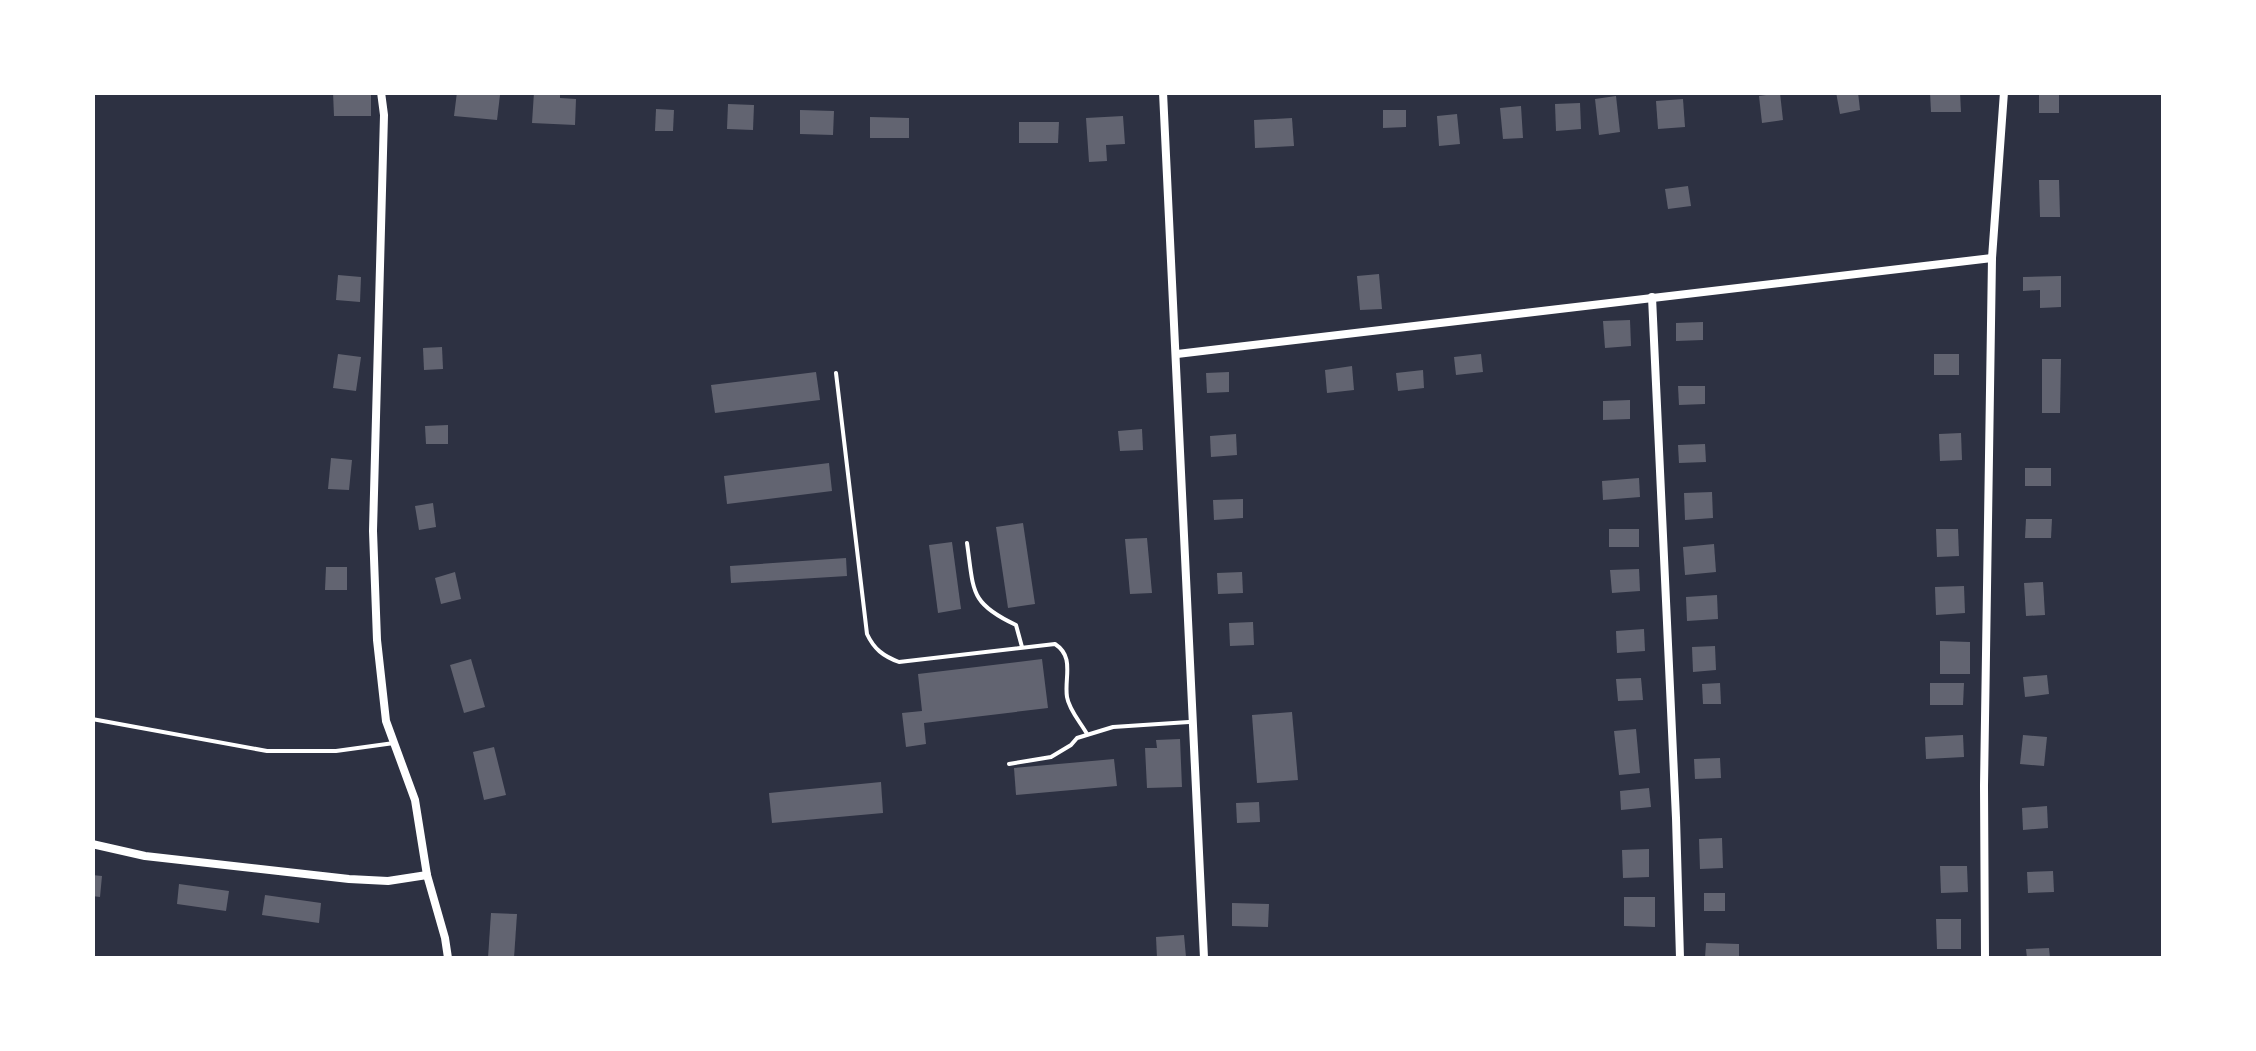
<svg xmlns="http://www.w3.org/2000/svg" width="2256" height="1051" font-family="'PT Sans',sans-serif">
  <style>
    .building { fill: #626471 }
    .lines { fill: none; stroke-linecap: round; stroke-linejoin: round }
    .service { stroke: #fff; stroke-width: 4 }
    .minor { stroke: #fff; stroke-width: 8 }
  </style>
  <rect width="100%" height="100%" fill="#2d3142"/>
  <g class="building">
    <polygon points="333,92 371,92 371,116 334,116"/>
    <polygon points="457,92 500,95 497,120 454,116"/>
    <polygon points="534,92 560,92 560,98 576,99 575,125 532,123"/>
    <polygon points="1836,92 1858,92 1860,110 1840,114"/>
    <polygon points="1930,92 1960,92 1961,112 1931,112"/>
    <rect x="2039" y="92" width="20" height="21"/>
    <polygon points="1780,93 1783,120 1762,123 1759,96"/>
    <polygon points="1616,96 1620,132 1599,135 1595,99"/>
    <polygon points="1683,99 1685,127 1658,129 1656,101"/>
    <polygon points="1580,103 1581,129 1556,131 1555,104"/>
    <polygon points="728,104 754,105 753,130 727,129"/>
    <polygon points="1521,106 1523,138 1503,139 1500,108"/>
    <polygon points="656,109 674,110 673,131 655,131"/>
    <polygon points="800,110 834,111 833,135 800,134"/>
    <polygon points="1383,110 1406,110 1406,127 1383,128"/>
    <polygon points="1457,114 1460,144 1439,146 1437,116"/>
    <polygon points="1123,116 1125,144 1106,145 1107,161 1089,162 1086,118"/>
    <polygon points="870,117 909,118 909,138 870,138"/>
    <polygon points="1292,118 1294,146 1255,148 1254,120"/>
    <polygon points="1019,122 1059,122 1058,143 1019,143"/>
    <polygon points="2039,180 2059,180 2060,217 2040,217"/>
    <polygon points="1688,186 1691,206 1668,209 1665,189"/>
    <polygon points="1379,274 1382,309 1360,310 1357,276"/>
    <polygon points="338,275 361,277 360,302 336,300"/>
    <polygon points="2061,276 2061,307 2040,308 2040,290 2023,291 2023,277"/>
    <polygon points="1630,320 1631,346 1605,348 1603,321"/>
    <polygon points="1703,322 1703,340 1676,341 1676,323"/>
    <polygon points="442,347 443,369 424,370 423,348"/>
    <polygon points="338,354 361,357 356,391 333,388"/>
    <polygon points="1481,354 1483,372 1456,375 1454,357"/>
    <rect x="1934" y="354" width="25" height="21"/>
    <polygon points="2042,359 2061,359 2060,413 2042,413"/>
    <polygon points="1352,366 1354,390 1327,393 1325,370"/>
    <polygon points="1423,370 1424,388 1398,391 1396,373"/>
    <polygon points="816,372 820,400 715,413 711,385"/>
    <polygon points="1229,372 1229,392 1207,393 1206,373"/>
    <polygon points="1678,386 1705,386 1705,404 1679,405"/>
    <polygon points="1630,400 1630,419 1603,420 1603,401"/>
    <polygon points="448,425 448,444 426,444 425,426"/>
    <polygon points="1142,429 1143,450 1120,451 1118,431"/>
    <polygon points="1961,433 1962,460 1940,461 1939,434"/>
    <polygon points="1236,434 1237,455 1211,457 1210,436"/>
    <polygon points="1705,444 1706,462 1679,463 1678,445"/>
    <polygon points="331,458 352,460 349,490 328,489"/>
    <polygon points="829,463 832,491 727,504 724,476"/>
    <rect x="2025" y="468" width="26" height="18"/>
    <polygon points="1639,478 1640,497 1603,500 1602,481"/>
    <polygon points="1712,492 1713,518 1685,520 1684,493"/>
    <polygon points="1243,499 1243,518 1214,520 1213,500"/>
    <polygon points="433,503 436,527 419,530 415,506"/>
    <polygon points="2026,519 2052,519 2051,538 2025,538"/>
    <polygon points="1023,523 1035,604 1008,608 996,527"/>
    <rect x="1609" y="529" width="30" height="18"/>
    <polygon points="1936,529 1958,529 1959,556 1937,557"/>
    <polygon points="1147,538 1152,593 1130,594 1125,539"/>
    <polygon points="952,542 961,609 938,613 929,545"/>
    <polygon points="1714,544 1716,572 1685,575 1683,547"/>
    <polygon points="846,558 847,576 731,583 730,566"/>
    <polygon points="326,567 347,567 347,590 325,590"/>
    <polygon points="1639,569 1640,591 1612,593 1610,570"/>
    <polygon points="455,572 461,599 441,604 435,578"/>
    <polygon points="1242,572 1243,593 1218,594 1217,573"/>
    <polygon points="2043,582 2045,615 2026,616 2024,583"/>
    <polygon points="1964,586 1965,613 1936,615 1935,587"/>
    <polygon points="1717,595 1718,619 1687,621 1686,597"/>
    <polygon points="1253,622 1254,645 1230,646 1229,623"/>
    <polygon points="1644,629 1645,651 1617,653 1616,631"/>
    <polygon points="1940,641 1970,642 1970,674 1940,674"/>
    <polygon points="1715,646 1716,670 1693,672 1692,647"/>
    <polygon points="471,659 485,707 464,713 450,665"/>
    <polygon points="1042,659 1048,708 924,723 926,744 906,747 902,713 922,711 918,674"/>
    <polygon points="2047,675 2049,694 2025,697 2023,677"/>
    <polygon points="1641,678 1643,700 1618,701 1616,679"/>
    <polygon points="1720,683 1721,704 1703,704 1702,684"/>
    <polygon points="1930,683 1964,683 1963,705 1930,705"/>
    <polygon points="1292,712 1298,780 1257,783 1252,715"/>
    <polygon points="1636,729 1640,773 1619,775 1614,731"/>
    <polygon points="1963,735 1964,757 1926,759 1925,737"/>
    <polygon points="2023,735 2047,737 2044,766 2020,764"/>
    <polygon points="1180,739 1182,787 1147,788 1145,748 1157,748 1156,740"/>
    <polygon points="494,747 506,795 484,800 473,752"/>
    <polygon points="1720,758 1721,778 1695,779 1694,759"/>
    <polygon points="1114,759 1117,786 1016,795 1014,768"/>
    <polygon points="881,782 883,813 772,823 769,793"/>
    <polygon points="1649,788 1651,807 1621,810 1620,791"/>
    <polygon points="1259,802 1260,822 1237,823 1236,803"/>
    <polygon points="2047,806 2048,828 2023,830 2022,808"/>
    <polygon points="1722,838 1723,868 1700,869 1699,839"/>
    <polygon points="1649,849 1649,877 1623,878 1622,850"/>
    <polygon points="1940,866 1967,866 1968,892 1941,893"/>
    <polygon points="2053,871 2054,892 2028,893 2027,872"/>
    <polygon points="92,875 102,876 100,897 92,896"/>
    <polygon points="179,884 229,891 226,911 177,904"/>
    <rect x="1704" y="893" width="21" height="18"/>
    <polygon points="265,895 321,903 319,923 262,915"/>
    <polygon points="1624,897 1655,897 1655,927 1624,926"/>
    <polygon points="1232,903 1269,904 1268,927 1232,926"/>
    <polygon points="491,913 517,914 514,958 488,958"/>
    <polygon points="1936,919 1961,919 1961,949 1937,949"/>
    <polygon points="1184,935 1186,957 1157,958 1156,937"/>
    <polygon points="1706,943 1739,944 1739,958 1705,958"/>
    <polygon points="2049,948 2050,958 2027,958 2026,949"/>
  </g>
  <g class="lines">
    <g class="service">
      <path d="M836 373 867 634C874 649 883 656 899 662L1055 644C1075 657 1064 678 1067 697 1069 710 1081 723 1087 734"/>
      <path d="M967 543C974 591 969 603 1016 625L1022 647"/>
      <polyline points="92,719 267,751 336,751 394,743"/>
      <polyline points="1009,764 1051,757 1071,745 1077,738 1113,727 1189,722"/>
    </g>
    <g class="minor">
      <polyline points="381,92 384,115 373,531 377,640 386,721 415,800 427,875 445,938 448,958"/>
      <polyline points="1163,92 1204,958"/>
      <polyline points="1652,297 1676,818 1680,958"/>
      <polyline points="1177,354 1992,258"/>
      <polyline points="92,844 145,856 349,879 388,881 427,875"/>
      <polyline points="1985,958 1984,786 1992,258 2004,92"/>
    </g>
  </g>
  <rect width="2256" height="1051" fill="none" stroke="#ffffff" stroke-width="190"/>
</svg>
